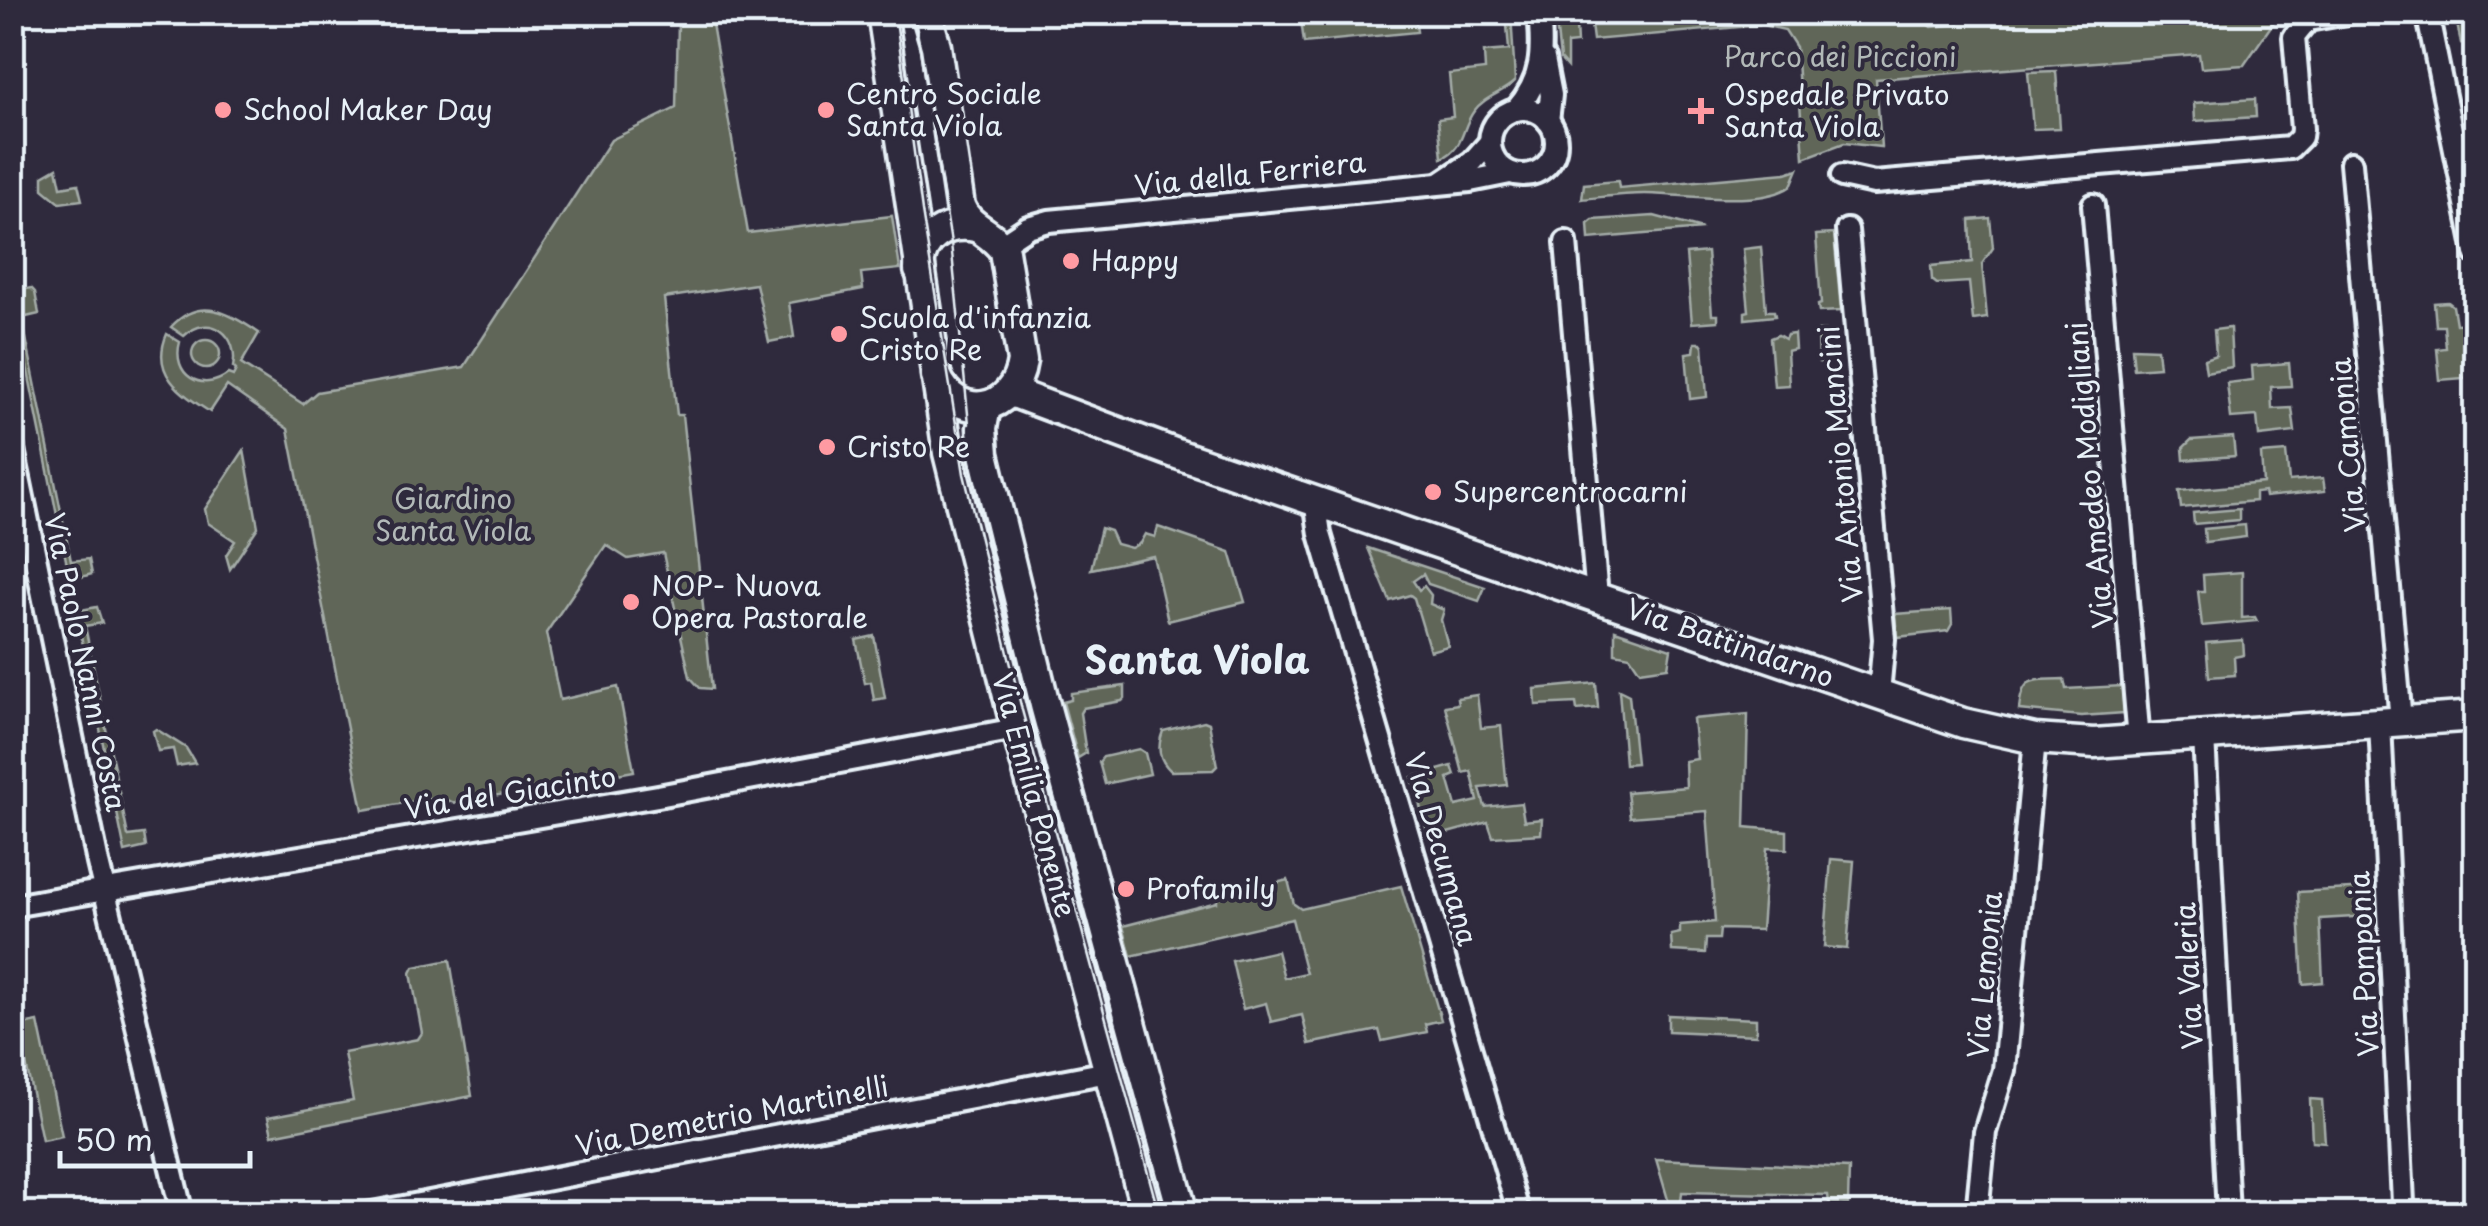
<svg xmlns="http://www.w3.org/2000/svg" width="2488" height="1226" font-family="'Playpen Sans',sans-serif">
  <style>
    .green { fill: #606659; stroke: #a4aca8; stroke-width: 2.5 }
    .lines { fill: none; stroke-linecap: round; stroke-linejoin: round }
    .street-casing { stroke: #e8f1f8; stroke-width: 28 }
    .secondary-casing { stroke: #e8f1f8; stroke-width: 35 }
    .street { stroke: #2f2a3d; stroke-width: 20 }
    .secondary { stroke: #2f2a3d; stroke-width: 28 }
    .tram { stroke: #e8f1f8; stroke-width: 2.5 }
    .poi-dot { fill: #ff9aa2; stroke: #2f2a3d; stroke-width: 4 }
    .labels { text-anchor: middle; stroke-width: 8; stroke-linejoin: round; paint-order: stroke }
    .park-label { font-size: 28px; fill: #b2b9b8; stroke: #2f2a3d }
    .poi-label { font-size: 28px; fill: #e8f1f8; stroke: #2f2a3d; text-anchor: start }
    .street-label { font-size: 28px; fill: #e8f1f8; stroke: #2f2a3d }
    .district-label { font-size: 38px; font-weight: bold; fill: #e8f1f8; stroke: #2f2a3d }
  </style>
  <rect width="100%" height="100%" fill="#2f2a3d"/>
  <filter id="ink" filterUnits="userSpaceOnUse"><feTurbulence type="fractalNoise" baseFrequency=".01" numOctaves="2"/><feDisplacementMap in="SourceGraphic" scale="20" xChannelSelector="R" yChannelSelector="G"/><feConvolveMatrix kernelMatrix="1 2 1 2 8 2 1 2 1" color-interpolation-filters="sRGB"/></filter>
  <g filter="url(#ink)">
    <g class="green">
      <polygon points="1925,12 1921,18 1932,27 1958,24 1968,12 2023,13 2028,16 2039,12 2280,13 2244,65 2201,68 2199,54 1876,79 1881,147 1844,143 1804,158 1796,47 1785,30 1762,25 1593,40 1591,24 1576,25 1577,43 1567,44 1567,67 1560,59 1555,13"/>
      <polygon points="1306,13 1415,13 1417,32 1304,43 1301,20"/>
      <path d="M1506 13H1511L1515 81C1503 93 1485 96 1474 111 1461 128 1465 148 1442 158L1438 119 1453 117 1449 74 1485 70 1484 52 1509 50Z"/>
      <polygon points="2475,16 2475,41 2461,43 2456,19"/>
      <path d="M711 18 748 233 892 216 900 269 861 273 863 289 789 303 794 337 769 342 756 284 664 298 677 415H682L712 689 700 688 690 677 663 553 628 559 606 545 546 633 560 700 618 687 634 771 454 803 440 797 363 810 288 429 227 386 210 412C180 393 150 373 167 334L180 342C171 375 202 394 228 374L233 376 236 370 233 367C240 336 210 311 184 336L171 327C200 295 230 313 259 333L241 364 303 404 317 392 464 367 611 140 676 108 678 23Z"/>
      <polygon points="2056,71 2060,128 2033,129 2028,72"/>
      <polygon points="2255,99 2256,117 2195,121 2194,103"/>
      <polygon points="57,168 61,187 78,184 82,200 60,203 43,189 43,176"/>
      <path d="M1798 169 1791 186C1762 208 1680 194 1645 194 1624 194 1603 197 1582 199L1584 184 1618 181 1619 188 1786 173Z"/>
      <polygon points="1654,216 1702,229 1589,239 1588,224 1593,220"/>
      <polygon points="1990,218 1993,248 1982,264 1987,318 1973,320 1969,282 1937,284 1932,280 1931,266 1972,262 1970,220"/>
      <polygon points="1834,234 1841,311 1819,312 1818,305 1821,304 1816,235"/>
      <polygon points="1761,247 1766,311 1774,311 1775,316 1745,319 1745,312 1749,311 1743,249"/>
      <polygon points="1707,252 1712,315 1718,315 1718,321 1692,323 1686,254"/>
      <polygon points="31,288 35,292 39,314 22,318 71,561 89,559 92,574 70,580 13,297 13,292"/>
      <polygon points="2448,302 2453,306 2456,324 2475,323 2475,377 2440,380 2437,349 2446,348 2444,326 2436,326 2434,303"/>
      <polygon points="2230,328 2232,367 2206,372 2204,359 2216,355 2214,330"/>
      <polygon points="1818,331 1825,331 1829,335 1831,363 1819,362"/>
      <polygon points="1794,334 1795,349 1787,351 1789,385 1774,386 1770,338 1778,335 1785,339 1787,335"/>
      <circle cx="206" cy="354" r="14"/>
      <polygon points="1695,343 1701,343 1703,346 1707,397 1690,399 1686,353 1694,352"/>
      <polygon points="2132,348 2157,349 2159,367 2134,369"/>
      <polygon points="2289,363 2291,386 2271,387 2272,409 2292,408 2295,432 2259,436 2257,416 2231,418 2227,383 2253,380 2252,366"/>
      <polygon points="2233,437 2235,456 2184,460 2183,448 2191,440"/>
      <polygon points="244,450 258,527 230,569 226,555 235,541 208,523 205,509"/>
      <polygon points="2286,452 2289,481 2323,478 2325,491 2265,497 2264,492 2255,493 2255,501 2181,508 2179,491 2263,483 2261,454"/>
      <polygon points="2239,509 2239,520 2194,524 2193,513"/>
      <polygon points="2245,525 2246,537 2205,542 2204,529"/>
      <polygon points="1158,527 1230,552 1245,602 1168,621 1153,556 1091,569 1101,528 1110,531 1116,544 1131,548 1140,543 1145,534 1155,537"/>
      <polygon points="1368,548 1485,587 1479,601 1428,584 1423,574 1413,581 1419,590 1424,586 1431,595 1430,604 1444,610 1441,620 1448,646 1430,651 1414,598 1410,595 1390,601"/>
      <polygon points="2242,572 2242,618 2255,617 2257,621 2202,626 2198,591 2204,591 2203,575"/>
      <polygon points="97,607 102,623 85,626 128,836 144,834 146,847 125,852 76,611"/>
      <polygon points="1951,610 1952,624 1948,631 1897,637 1895,614"/>
      <polygon points="1615,630 1671,649 1668,667 1640,671 1630,656 1615,653"/>
      <polygon points="874,636 885,698 874,700 871,682 865,683 856,640"/>
      <polygon points="2243,640 2244,655 2234,657 2235,675 2209,677 2206,643"/>
      <path d="M2064 679 2066 689 2122 686 2124 713 2081 716 2019 710C2022 674 2033 681 2064 679Z"/>
      <polygon points="1596,683 1598,708 1577,710 1576,703 1536,705 1535,689"/>
      <polygon points="1125,686 1125,698 1122,701 1083,708 1080,713 1086,753 1078,758 1063,702 1071,700 1071,693"/>
      <polygon points="1619,690 1629,695 1636,763 1625,764"/>
      <polygon points="1477,695 1481,728 1501,726 1506,778 1507,785 1480,788 1485,807 1521,803 1524,821 1542,819 1541,834 1493,837 1488,822 1429,838 1412,777 1452,766 1455,775 1448,778 1456,806 1478,801 1471,771 1463,773 1445,706 1458,704 1457,698"/>
      <polygon points="1748,714 1745,827 1787,831 1787,849 1767,848 1761,930 1720,929 1719,939 1706,939 1705,953 1672,951 1671,935 1680,933 1680,925 1715,922 1707,811 1630,817 1627,792 1686,787 1685,761 1697,759 1693,719"/>
      <path d="M1204 721 1209 723 1217 766 1213 770 1171 771C1158 759 1157 747 1163 731Z"/>
      <polygon points="156,729 186,748 195,763 177,766 173,749 158,751 153,731"/>
      <polygon points="1139,749 1145,753 1150,774 1105,784 1099,762 1103,757"/>
      <polygon points="1831,859 1854,861 1847,949 1824,947"/>
      <polygon points="1288,880 1294,904 1301,909 1401,886 1441,1020 1425,1024 1427,1032 1382,1041 1379,1030 1309,1044 1302,1015 1271,1022 1266,1003 1243,1009 1232,961 1277,951 1284,978 1306,973 1292,919 1131,956 1123,926 1217,902 1217,897"/>
      <polygon points="2368,888 2370,916 2320,919 2323,982 2303,984 2298,892"/>
      <polygon points="450,960 472,1096 272,1135 268,1117 353,1101 344,1053 418,1039 422,1033 411,973 414,967"/>
      <polygon points="1668,1015 1756,1019 1756,1035 1668,1031"/>
      <polygon points="38,1022 62,1136 42,1140 18,1026"/>
      <polygon points="2310,1099 2322,1100 2325,1142 2312,1141"/>
      <polygon points="1656,1159 1849,1168 1848,1204 1829,1203 1828,1195 1682,1192 1680,1213 1672,1213"/>
    </g>
    <g class="lines">
      <defs>
        <g id="street">
          <polyline points="2427,12 2476,253"/>
          <polyline points="1544,59 1551,95 1548,121"/>
          <circle cx="1523" cy="142" r="33"/>
          <path d="M1516 110C1543 79 1543 52 1539 12"/>
          <polyline points="2351,163 2401,721"/>
          <polyline points="1842,176 1874,183 2290,148 2301,137 2302,129 2294,37 2308,20 2353,12"/>
          <polyline points="1442,182 1472,162 1489,143"/>
          <polyline points="2093,205 2139,741"/>
          <polyline points="1847,230 1884,639 1879,693"/>
          <polyline points="1566,242 1597,597"/>
          <polyline points="1001,245 1028,227 1049,221 1470,181 1510,173"/>
          <polyline points="12,444 98,863 182,1214"/>
          <polyline points="1315,500 1320,534 1519,1214"/>
          <polyline points="2380,723 2403,1203"/>
          <polyline points="2204,736 2228,1214"/>
          <polyline points="12,906 658,796 1016,729"/>
          <polyline points="367,1214 1108,1072"/>
          <polyline points="1977,1214 1985,1132 2004,1070 2035,739"/>
        </g>
        <g id="secondary">
          <polyline points="882,12 948,453 1012,712 1147,1214"/>
          <path d="M926 12 936 46 960 206C968 228 992 231 1004 251L1022 361C1015 413 957 424 936 375"/>
          <path d="M919 270C919 238 946 221 976 227"/>
          <polyline points="1011,392 1177,454 1963,723 2035,739 2094,743 2476,716"/>
          <polyline points="986,406 982,428 984,454 1045,705 1183,1214"/>
        </g>
      </defs>
      <use href="#street" class="street-casing"/>
      <use href="#secondary" class="secondary-casing"/>
      <use href="#street" class="street"/>
      <use href="#secondary" class="secondary"/>
      <g class="tram">
        <polyline points="895,12 922,211 964,474 1022,710 1159,1214"/>
        <polyline points="914,12 951,243 969,424"/>
      </g>
    </g>
  </g>
  <g class="poi-dot">
    <circle cx="223" cy="110" r="10"/>
    <circle cx="826" cy="110" r="10"/>
    <path d="M1696 96h10v10h10v10h-10v10h-10v-10h-10v-10h10z"/>
    <circle cx="1071" cy="261" r="10"/>
    <circle cx="839" cy="334" r="10"/>
    <circle cx="827" cy="447" r="10"/>
    <circle cx="1433" cy="492" r="10"/>
    <circle cx="631" cy="602" r="10"/>
    <circle cx="1126" cy="889" r="10"/>
  </g>
  <g class="labels">
    <g class="park-label">
      <text x="1840" y="67">Parco dei Piccioni</text>
      <text x="453" y="509">Giardino<tspan x="453" dy="32">Santa Viola</tspan></text>
    </g>
    <g class="poi-label">
      <text x="846" y="104">Centro Sociale<tspan x="846" dy="32">Santa Viola</tspan></text>
      <text x="1724" y="105">Ospedale Privato<tspan x="1724" dy="32">Santa Viola</tspan></text>
      <text x="243" y="120">School Maker Day</text>
      <text x="1091" y="271">Happy</text>
      <text x="859" y="328">Scuola d'infanzia<tspan x="859" dy="32">Cristo Re</tspan></text>
      <text x="847" y="457">Cristo Re</text>
      <text x="1453" y="502">Supercentrocarni</text>
      <text x="651" y="596">NOP- Nuova<tspan x="651" dy="32">Opera Pastorale</tspan></text>
      <text x="1146" y="899">Profamily</text>
    </g>
    <g class="street-label">
      <text transform="translate(1250 174) rotate(-6)" y="10">Via della Ferriera</text>
      <text transform="translate(2348 445) rotate(-95)" y="10">Via Camonia</text>
      <text transform="translate(1841 464) rotate(-95)" y="10">Via Antonio Mancini</text>
      <text transform="translate(2090 475) rotate(-95)" y="10">Via Amedeo Modigliani</text>
      <text transform="translate(1730 643) rotate(19)" y="10">Via Battindarno</text>
      <text transform="translate(85 662) rotate(78)" y="10">Via Paolo Nanni Costa</text>
      <text transform="translate(510 793) rotate(-9)" y="10">Via del Giacinto</text>
      <text transform="translate(1034 795) rotate(75)" y="10">Via Emilia Ponente</text>
      <text transform="translate(1441 849) rotate(74)" y="10">Via Decumana</text>
      <text transform="translate(2364 964) rotate(-93)" y="10">Via Pomponia</text>
      <text transform="translate(1985 975) rotate(-85)" y="10">Via Lemonia</text>
      <text transform="translate(2189 976) rotate(-93)" y="10">Via Valeria</text>
      <text transform="translate(732 1116) rotate(-11)" y="10">Via Demetrio Martinelli</text>
    </g>
    <g class="district-label">
      <text x="1197" y="674">Santa Viola</text>
    </g>
  </g>
  <rect width="2488" height="1226" fill="none" stroke="#2f2a3d" stroke-width="50"/>
  <rect x="25" y="25" width="2438" height="1176" fill="none" stroke="#e8f1f8" stroke-width="4" filter="url(#ink)"/>
  <path d="M60 1151v15h190v-15" fill="none" stroke="#e8f1f8" stroke-width="5"/>
  <text x="75" y="1151" font-size="30" fill="#e8f1f8" stroke="#2f2a3d" stroke-width="8" paint-order="stroke">50 m</text>
</svg>
